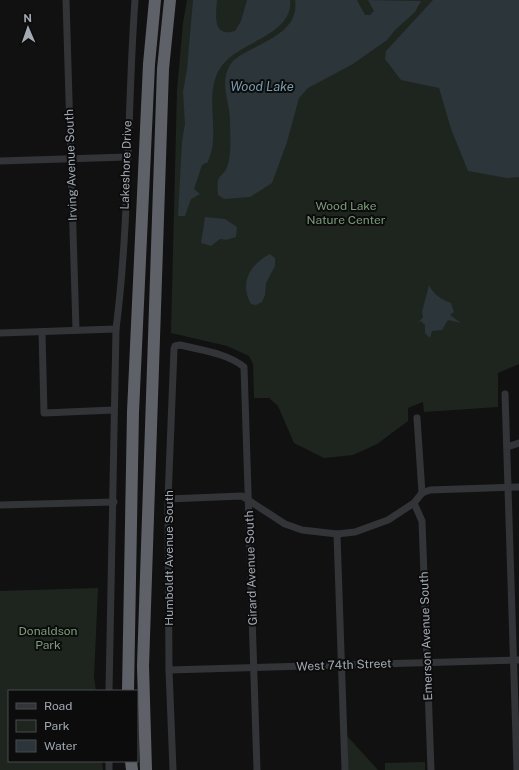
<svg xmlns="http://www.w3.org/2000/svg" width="519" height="770" font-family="'Public Sans',sans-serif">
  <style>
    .green { fill: #1e251e }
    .water { fill: #2b353a }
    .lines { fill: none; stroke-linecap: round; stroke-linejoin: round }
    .street { stroke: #323437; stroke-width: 7 }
    .highway { stroke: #5e6268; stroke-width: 12 }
    .labels { text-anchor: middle; stroke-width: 4; stroke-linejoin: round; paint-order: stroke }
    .street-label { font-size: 12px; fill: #a3aab3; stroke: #0c0c0d }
    .park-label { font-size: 12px; fill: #7d9d7a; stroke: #0c0c0d }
    .water-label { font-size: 13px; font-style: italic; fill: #7a9cad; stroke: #0c0c0d }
  </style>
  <rect width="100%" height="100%" fill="#111112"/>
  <g class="green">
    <polygon points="187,0 519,0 519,364 498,373 498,407 424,412 423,402 408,408 408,421 377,444 353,455 324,458 294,443 278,406 269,398 254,398 253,364 249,356 227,346 171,333 177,90 183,23"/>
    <polygon points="98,588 94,677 96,691 9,691 9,761 102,761 103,770 0,770 0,591"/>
    <polygon points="347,736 378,770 348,770"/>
    <polygon points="425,762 425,770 385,770 385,763"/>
  </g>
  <g class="water">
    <path d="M193 0H217C216 15 212 38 235 31L241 21 247 0H290C294 33 243 42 225 62 205 83 215 114 213 141 213 148 210 155 208 162L202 165 194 189 200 194 191 199 185 216H178L182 141 185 124 183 92 187 69Z"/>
    <path d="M295 0H357L365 15H370L374 11 368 0 421 1 415 12 395 30 387 40 353 64 308 88 299 98 287 142 272 183 250 197 224 199 218 195C218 190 217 184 218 180 220 175 226 172 227 167 232 154 230 135 230 121 230 101 219 84 230 65 232 61 238 57 241 55 262 42 300 32 295 0Z"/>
    <polygon points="433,0 519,0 519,177 507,178 468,171 451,129 439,88 401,80 385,59 386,51"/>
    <polygon points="205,217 225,219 237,227 236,237 226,240 220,239 211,246 201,243"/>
    <path d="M270 254 275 258V266L266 283 265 295 262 302 256 305 251 304C239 283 250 264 270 254Z"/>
    <path d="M429 285C434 295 441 299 451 303L454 312 450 315 461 323 448 320 442 330 432 331 430 338 425 333V325L421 321 417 324 423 317 422 312Z"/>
  </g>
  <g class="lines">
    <g class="street">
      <polyline points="66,0 76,330"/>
      <polyline points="0,161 127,157"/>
      <polyline points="42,332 44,413 114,410"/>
      <polyline points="0,333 116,329"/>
      <polyline points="505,394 517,770"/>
      <polyline points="417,418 422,493"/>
      <polyline points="507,447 519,443"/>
      <polyline points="168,499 242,496 285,524 302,530 337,534 355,532 388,520 414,503 422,493 430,490 519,487"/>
      <polyline points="414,503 422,521 431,770"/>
      <polyline points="0,505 114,502"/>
      <polyline points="337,534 345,770"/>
      <polyline points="169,670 519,660"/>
      <path d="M109 691 116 329C130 220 127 110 135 0"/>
      <polyline points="109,770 109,761"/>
      <path d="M173 770 169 670 168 499 174 349 175 346 180 345C200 350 227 353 244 367L257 770"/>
    </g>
    <g class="highway">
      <polyline points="128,691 133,412 149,64 155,0"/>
      <polyline points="131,761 132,770"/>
      <polyline points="146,770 143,666 163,69 170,0"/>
    </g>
  </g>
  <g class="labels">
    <g class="street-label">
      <text transform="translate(71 165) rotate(-92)" y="4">Irving Avenue South</text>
      <text transform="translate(126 165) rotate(-88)" y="4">Lakeshore Drive</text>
      <text transform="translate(169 558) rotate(-90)" y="4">Humboldt Avenue South</text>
      <text transform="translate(251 568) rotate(-92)" y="4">Girard Avenue South</text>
      <text transform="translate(426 636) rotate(-92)" y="4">Emerson Avenue South</text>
      <text transform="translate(344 665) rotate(-2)" y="4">West 74th Street</text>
    </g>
    <g class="park-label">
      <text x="346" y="210">Wood Lake<tspan x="346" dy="14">Nature Center</tspan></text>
      <text x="48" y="635">Donaldson<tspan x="48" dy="14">Park</tspan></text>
    </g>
    <g class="water-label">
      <text x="262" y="91">Wood Lake</text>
    </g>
  </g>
  <rect x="8" y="690" width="130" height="72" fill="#0c0c0d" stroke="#484b4f"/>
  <rect x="16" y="703" width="20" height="6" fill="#323437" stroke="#484b4f"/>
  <text x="44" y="710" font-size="12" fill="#a3aab3">Road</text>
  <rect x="16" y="720" width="20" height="12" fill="#1e251e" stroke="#484b4f"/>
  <text x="44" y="730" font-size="12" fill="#a3aab3">Park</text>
  <rect x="16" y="740" width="20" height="12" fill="#2b353a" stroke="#484b4f"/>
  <text x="44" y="750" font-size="12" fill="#a3aab3">Water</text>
  <g transform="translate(28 28) rotate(358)" stroke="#0c0c0d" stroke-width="3" paint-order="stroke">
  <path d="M0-3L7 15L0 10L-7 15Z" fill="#a3aab3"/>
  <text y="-6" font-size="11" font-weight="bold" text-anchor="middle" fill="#a3aab3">N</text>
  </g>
</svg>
